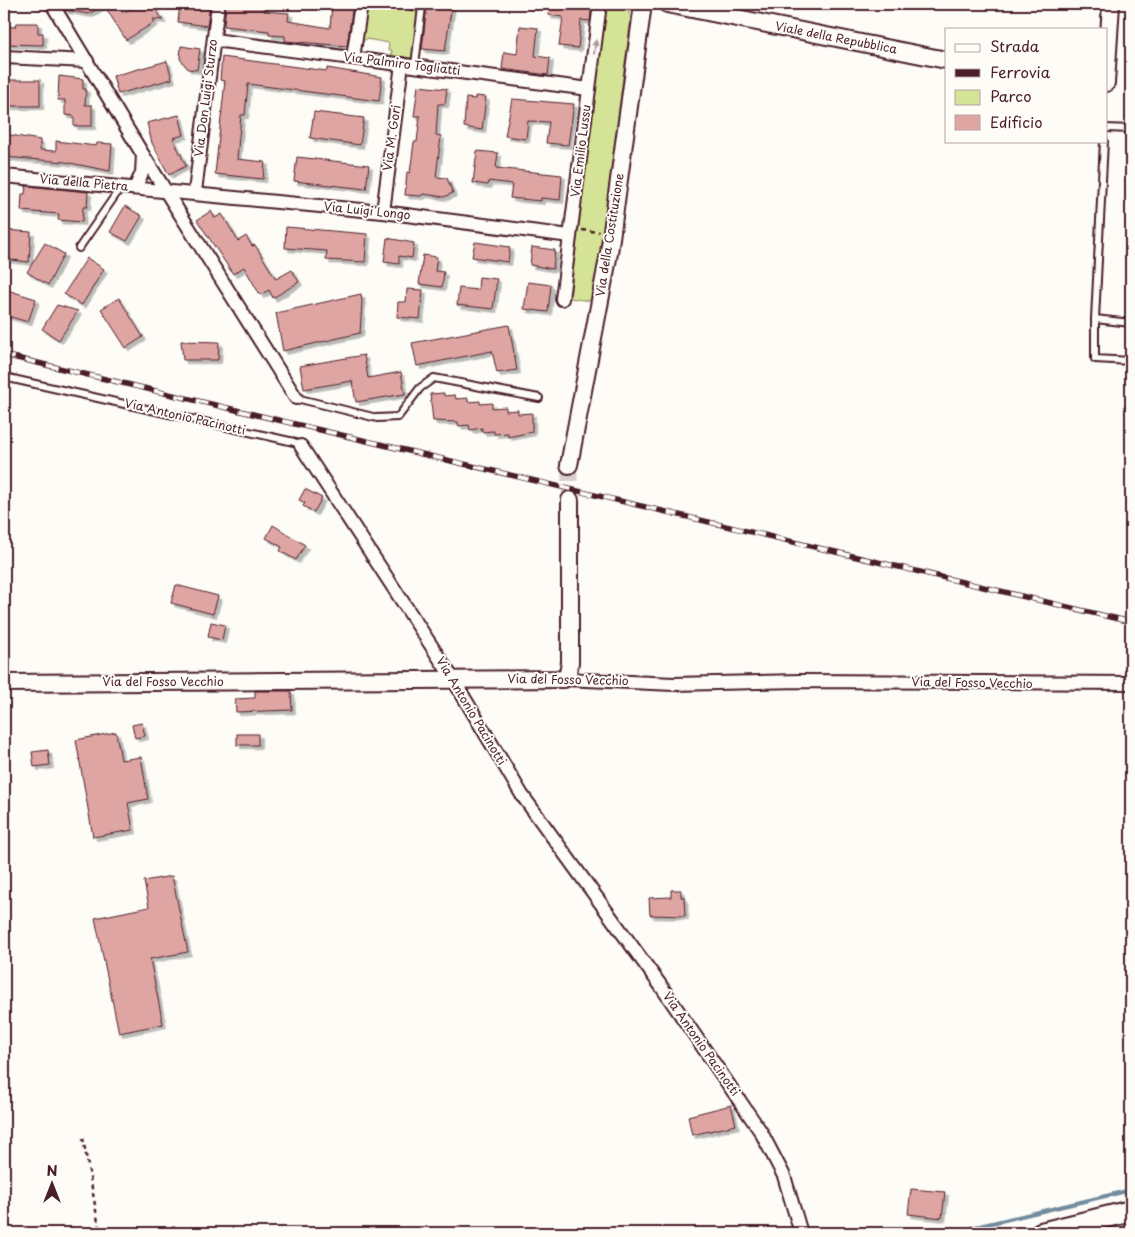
<svg xmlns="http://www.w3.org/2000/svg" width="1135" height="1237" font-family="'Playpen Sans',sans-serif">
  <style>
    .green { fill: #d5e396; stroke: #908160 }
    .lines { fill: none; stroke-linecap: round; stroke-linejoin: round }
    .stream { stroke: #708c9e; stroke-width: 4 }
    .building { fill: #dfa5a2; stroke: #4a1f2b; filter: url(#shadow) }
    .tertiary-tunnel { stroke: #d9d0ce; stroke-width: 16; stroke-dasharray: 16 8; stroke-linecap: butt }
    .service-casing { stroke: #4a1f2b; stroke-width: 10 }
    .minor-casing { stroke: #4a1f2b; stroke-width: 16 }
    .tertiary-casing { stroke: #4a1f2b; stroke-width: 20 }
    .primary-casing { stroke: #4a1f2b; stroke-width: 24 }
    .path { stroke: #4a1f2b; stroke-width: 2.5; stroke-dasharray: 4 4; stroke-linecap: butt }
    .service { stroke: #fdfcf7; stroke-width: 6 }
    .minor { stroke: #fdfcf7; stroke-width: 12 }
    .tertiary { stroke: #fdfcf7; stroke-width: 16 }
    .primary { stroke: #fdfcf7; stroke-width: 20 }
    .rail-casing { stroke: #4a1f2b; stroke-width: 5.5 }
    .rail { stroke: #fdfcf7; stroke-width: 4; stroke-dasharray: 11; stroke-linecap: butt }
    .oneway { fill: #ac999b }
    .labels { text-anchor: middle; stroke-width: 4; stroke-linejoin: round; paint-order: stroke }
    .street-label { font-size: 12px; fill: #4a1f2b; stroke: #fdfcf7 }
  </style>
  <defs>
    <filter id="shadow"><feDropShadow dx="3.5" dy="3.5" stdDeviation="0" flood-color="#0004"/></filter>
  </defs>
  <rect width="100%" height="100%" fill="#fdfcf7"/>
  <filter id="ink" filterUnits="userSpaceOnUse"><feTurbulence type="fractalNoise" baseFrequency=".02" numOctaves="2"/><feDisplacementMap in="SourceGraphic" scale="10" xChannelSelector="R" yChannelSelector="G"/><feConvolveMatrix kernelMatrix="1 2 1 2 8 2 1 2 1" color-interpolation-filters="sRGB"/></filter>
  <g filter="url(#ink)">
    <g class="green">
      <polygon points="363,4 408,4 408,8 419,10 412,58 391,56 392,50 388,50 389,43 366,39 358,46"/>
      <polygon points="610,6 619,6 628,11 631,17 600,254 590,301 570,298 604,11"/>
    </g>
    <g class="lines">
      <polyline class="stream" points="950,1233 1131,1190"/>
    </g>
    <g class="building">
      <polygon points="61,4 116,4 123,13 137,4 152,4 163,20 153,19 155,22 126,40 104,5 89,14 65,10"/>
      <polygon points="180,4 210,4 207,26 178,22"/>
      <polygon points="226,4 264,7 264,11 289,13 288,21 330,28 332,4 353,4 347,46 285,41 285,36 269,35 269,31 224,26"/>
      <polygon points="427,4 452,4 445,51 422,49"/>
      <polygon points="550,4 592,4 590,21 581,20 578,48 559,46 563,17 548,15"/>
      <polygon points="16,23 38,23 38,33 43,33 43,45 4,44 4,26 15,27"/>
      <polygon points="520,26 538,28 535,56 550,58 548,75 502,69 504,52 517,54"/>
      <polygon points="181,46 200,49 197,70 188,69 180,59"/>
      <polygon points="222,57 327,71 327,68 382,77 379,101 248,84 245,115 241,115 237,159 265,162 263,179 215,174 225,81 220,80"/>
      <polygon points="167,61 172,79 118,94 113,76"/>
      <polygon points="59,76 83,79 83,89 86,89 85,105 92,105 92,126 74,126 74,116 65,115 65,100 58,100"/>
      <rect x="4" y="80" width="36" height="26"/>
      <polygon points="418,86 447,89 445,104 438,104 436,135 441,136 436,177 447,178 453,193 444,197 423,194 421,196 405,195 407,172 410,173 414,142 417,142 420,116 414,116"/>
      <polygon points="475,96 486,97 482,130 464,127 466,98 475,99"/>
      <polygon points="512,99 574,104 568,145 546,143 549,122 528,121 526,139 505,136"/>
      <polygon points="314,112 364,118 360,145 310,138"/>
      <polygon points="179,115 184,135 173,138 186,166 169,175 152,143 147,123"/>
      <polygon points="4,134 40,140 40,150 56,151 56,141 96,146 97,143 112,144 110,171 65,162 4,157"/>
      <polygon points="477,151 498,153 496,168 562,175 560,200 541,198 541,201 510,198 512,184 489,181 488,185 473,183"/>
      <polygon points="297,157 369,165 366,189 294,181"/>
      <polygon points="26,186 88,192 87,207 83,207 82,222 58,220 59,214 21,211 22,194 25,194"/>
      <polygon points="125,206 142,216 127,241 110,232"/>
      <polygon points="211,211 215,218 222,214 238,241 246,236 252,246 255,245 276,279 292,270 299,282 273,298 269,290 260,295 244,267 233,274 197,220"/>
      <polygon points="286,227 367,234 365,262 326,260 327,251 285,248"/>
      <polygon points="4,230 31,232 29,262 4,259"/>
      <polygon points="387,238 414,243 412,258 399,256 399,264 384,262"/>
      <polygon points="475,242 510,247 508,262 472,257"/>
      <polygon points="45,243 64,254 48,285 27,272"/>
      <polygon points="532,247 555,250 553,269 530,265"/>
      <polygon points="423,255 437,257 435,271 444,272 442,287 419,284"/>
      <polygon points="87,258 104,269 82,305 64,294"/>
      <polygon points="479,277 497,279 493,309 457,305 459,288 478,290"/>
      <polygon points="528,282 551,285 548,312 524,309"/>
      <polygon points="4,289 36,299 28,322 4,315"/>
      <polygon points="407,289 423,290 420,319 397,317 398,302 406,302"/>
      <polygon points="361,294 362,302 360,333 283,351 276,313"/>
      <polygon points="119,298 143,337 126,348 101,309"/>
      <polygon points="57,305 78,311 59,340 42,329"/>
      <polygon points="509,325 517,370 497,373 492,351 417,366 412,343"/>
      <polygon points="181,341 219,342 218,360 183,360"/>
      <polygon points="364,355 368,378 401,372 405,394 356,402 352,381 304,389 300,366"/>
      <polygon points="444,393 444,396 455,395 456,399 468,398 468,402 480,401 480,404 492,403 492,408 506,407 506,411 518,410 518,414 532,413 532,432 508,437 508,433 494,434 494,431 482,432 482,428 470,430 469,425 459,426 458,422 433,421 430,394"/>
      <polygon points="305,489 322,498 314,512 303,506 305,503 299,500"/>
      <polygon points="273,525 305,545 296,560 280,551 282,547 266,538"/>
      <polygon points="176,585 218,596 213,614 171,603"/>
      <polygon points="211,622 225,625 222,640 208,637"/>
      <polygon points="255,691 291,691 292,710 236,712 235,699 255,698"/>
      <polygon points="142,723 145,736 135,738 132,725"/>
      <polygon points="116,732 121,760 141,757 148,799 128,803 133,830 93,837 76,740"/>
      <rect x="237" y="734" width="21" height="11"/>
      <polygon points="48,750 50,765 34,767 32,752"/>
      <polygon points="172,876 188,952 150,959 163,1024 119,1033 95,918 149,907 144,881"/>
      <polygon points="671,890 681,890 681,897 684,897 685,916 650,915 649,898 671,897"/>
      <polygon points="731,1105 736,1125 692,1135 688,1116"/>
      <polygon points="911,1189 945,1192 942,1218 908,1214"/>
    </g>
    <g class="lines">
      <polyline class="tertiary-tunnel" points="569,465 570,500"/>
      <defs>
        <g id="service">
          <polyline points="412,4 412,6 422,7 415,65"/>
          <polyline points="1106,128 1131,129"/>
          <polyline points="1104,141 1095,319 1095,359 1131,361"/>
          <polyline points="79,248 121,187"/>
          <polyline points="1095,319 1131,323"/>
          <polyline points="4,377 294,442 301,446"/>
          <polyline points="296,398 377,418 398,417 420,388 434,378 539,398"/>
        </g>
        <g id="minor">
          <polyline points="52,4 143,155 296,398"/>
          <polyline points="214,40 589,89"/>
          <polyline points="4,57 87,61"/>
          <polyline points="353,58 361,4"/>
          <polyline points="4,176 383,212 570,236"/>
          <polyline points="135,188 142,173 143,155"/>
          <polyline points="195,192 218,4"/>
          <polyline points="383,212 402,64"/>
          <polyline points="562,299 600,4"/>
          <polyline points="301,446 453,679 522,795 661,986 761,1132 784,1176 801,1233"/>
          <polyline points="564,679 674,684 801,681 1131,683"/>
        </g>
        <g id="tertiary">
          <polyline points="667,4 946,60"/>
          <polyline points="1106,83 1111,4"/>
          <polyline points="569,465 609,253 643,4"/>
          <polyline points="4,683 564,679 568,674 570,662 570,500"/>
        </g>
        <polyline id="primary" points="1041,1233 1131,1211"/>
      </defs>
      <use href="#service" class="service-casing"/>
      <use href="#minor" class="minor-casing"/>
      <use href="#tertiary" class="tertiary-casing"/>
      <use href="#primary" class="primary-casing"/>
      <g class="path">
        <polyline points="582,230 599,232"/>
        <polyline points="83,1138 100,1233"/>
      </g>
      <use href="#service" class="service"/>
      <use href="#minor" class="minor"/>
      <use href="#tertiary" class="tertiary"/>
      <use href="#primary" class="primary"/>
      <defs>
        <polyline id="rail" points="4,355 1131,622"/>
      </defs>
      <use href="#rail" class="rail-casing"/>
      <use href="#rail" class="rail"/>
    </g>
    <defs><path id="oneway-solid" d="M-6-.8H1V-3.2L6.5 0L1 3.2V.8H-6Z" transform="scale(1.25)"/></defs>
    <use class="oneway" href="#oneway-solid" transform="translate(595 47) rotate(-82)"/>
  </g>
  <g class="labels">
    <g class="street-label">
      <text transform="translate(836 38) rotate(11)" y="4">Viale della Repubblica</text>
      <text transform="translate(402 64) rotate(7)" y="4">Via Palmiro Togliatti</text>
      <text transform="translate(206 98) rotate(-83)" y="4">Via Don Luigi Sturzo</text>
      <text transform="translate(392 138) rotate(-82)" y="4">Via M. Gori</text>
      <text transform="translate(581 151) rotate(-83)" y="4">Via Emilio Lussu</text>
      <text transform="translate(84 183) rotate(5)" y="4">Via della Pietra</text>
      <text transform="translate(367 211) rotate(6)" y="4">Via Luigi Longo</text>
      <text transform="translate(610 235) rotate(-81)" y="4">Via della Costituzione</text>
      <text transform="translate(185 417) rotate(13)" y="4">Via Antonio Pacinotti</text>
      <text transform="translate(568 680) rotate(1)" y="4">Via del Fosso Vecchio</text>
      <text x="163" y="686">Via del Fosso Vecchio</text>
      <text transform="translate(972 683) rotate(1)" y="4">Via del Fosso Vecchio</text>
      <text transform="translate(471 711) rotate(59)" y="4">Via Antonio Pacinotti</text>
      <text transform="translate(701 1044) rotate(55)" y="4">Via Antonio Pacinotti</text>
    </g>
  </g>
  <rect width="1135" height="1237" fill="none" stroke="#fdfcf7" stroke-width="20"/>
  <rect x="10" y="10" width="1115" height="1217" fill="none" stroke="#4a1f2b" stroke-width="2" filter="url(#ink)"/>
  <rect x="945" y="28" width="162" height="115" fill="#fdfcf7" stroke="#b5a4a5"/>
  <rect x="955" y="44" width="25" height="8" fill="#fdfcf7" stroke="#b5a4a5"/>
  <text x="990" y="52" font-size="15" fill="#4a1f2b">Strada</text>
  <rect x="955" y="69" width="25" height="8" fill="#4a1f2b" stroke="#b5a4a5"/>
  <text x="990" y="78" font-size="15" fill="#4a1f2b">Ferrovia</text>
  <rect x="955" y="90" width="25" height="15" fill="#d5e396" stroke="#b5a4a5"/>
  <text x="990" y="102" font-size="15" fill="#4a1f2b">Parco</text>
  <rect x="955" y="115" width="25" height="15" fill="#dfa5a2" stroke="#b5a4a5"/>
  <text x="990" y="128" font-size="15" fill="#4a1f2b">Edificio</text>
  <g transform="translate(52 1184)" stroke="#fdfcf7" stroke-width="4" paint-order="stroke">
  <path d="M0-4L9 19L0 12L-9 19Z" fill="#4a1f2b"/>
  <text y="-8" font-size="14" font-weight="bold" text-anchor="middle" fill="#4a1f2b">N</text>
  </g>
</svg>
